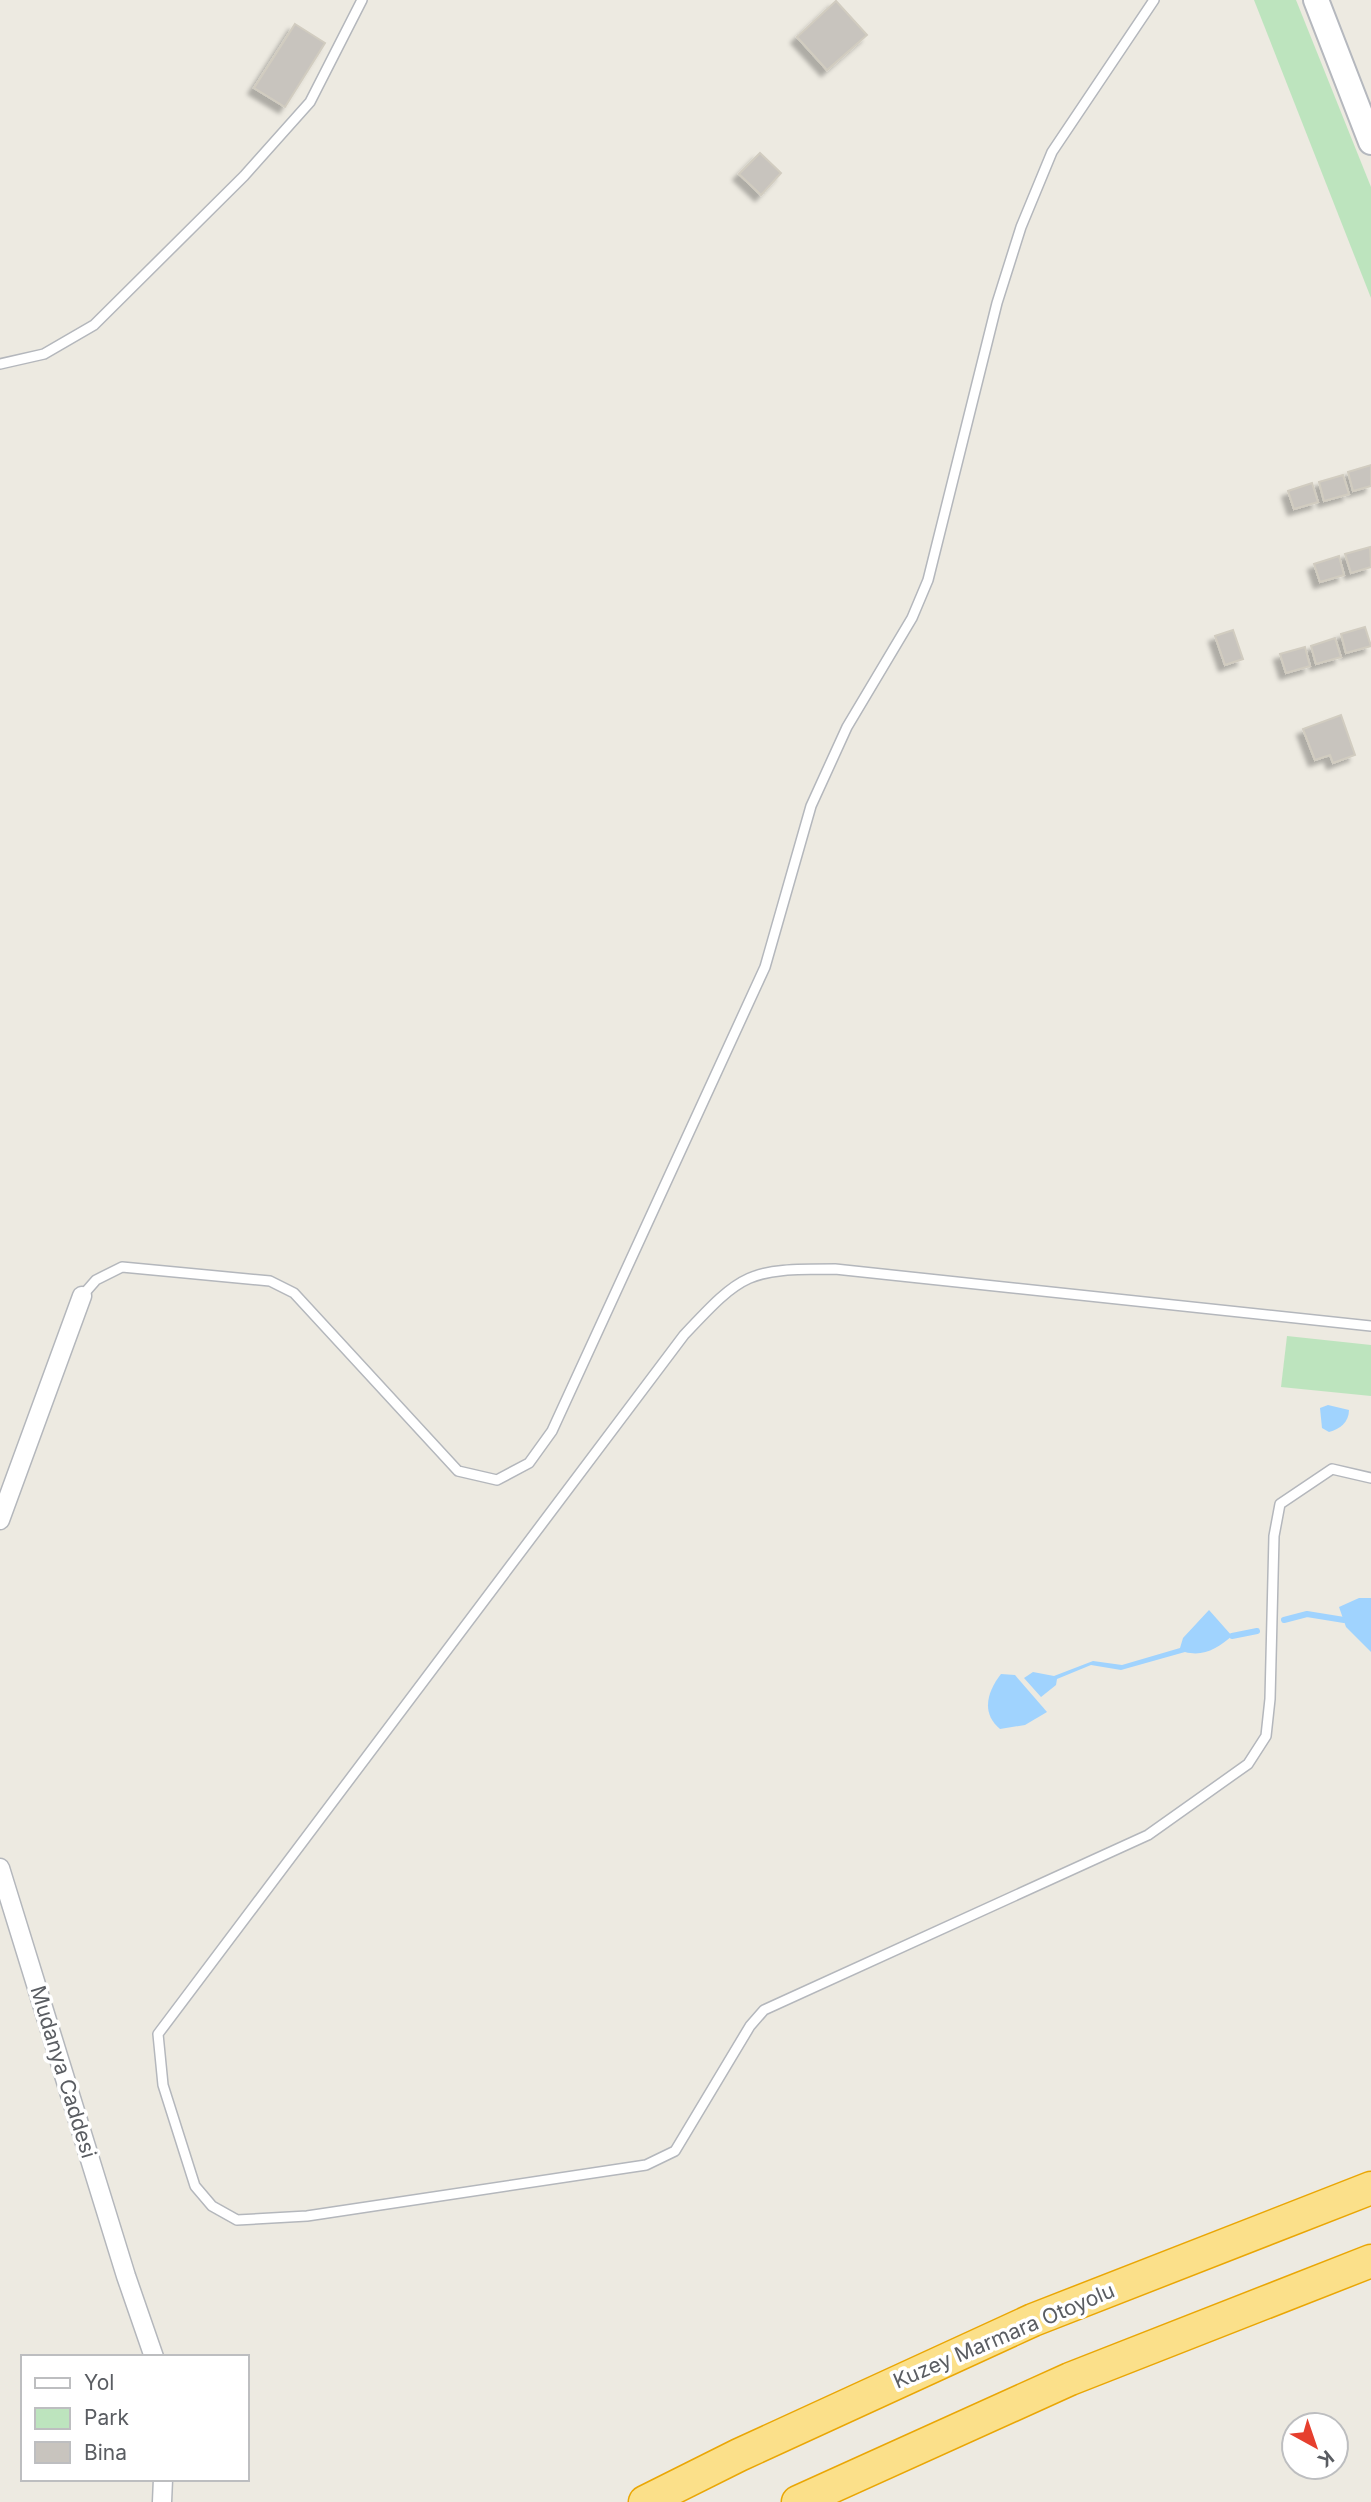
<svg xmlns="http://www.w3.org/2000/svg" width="1371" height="2502" font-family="Inter,sans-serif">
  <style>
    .green { fill: #bde4be }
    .water { fill: #a0d3fe }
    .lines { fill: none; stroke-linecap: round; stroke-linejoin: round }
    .stream { stroke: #a0d3fe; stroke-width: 6 }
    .building { fill: #c8c4be; stroke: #d1ccc0; stroke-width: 2; filter: url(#shadow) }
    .lane-casing { stroke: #b4b7bc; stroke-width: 12 }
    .street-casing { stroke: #b4b7bc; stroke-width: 21 }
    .secondary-casing { stroke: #b5b8be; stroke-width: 28 }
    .highway-casing { stroke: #eaa604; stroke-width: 35 }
    .lane { stroke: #fff; stroke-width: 9 }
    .street { stroke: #fff; stroke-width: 18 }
    .secondary { stroke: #fff; stroke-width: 24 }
    .highway { stroke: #fbe08a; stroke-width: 32 }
    .labels { text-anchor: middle; stroke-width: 7; stroke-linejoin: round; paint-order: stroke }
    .street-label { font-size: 21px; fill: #5a5d62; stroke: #fff }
  </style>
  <defs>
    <filter id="shadow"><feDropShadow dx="-6" dy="6" stdDeviation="2" flood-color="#0004"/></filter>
  </defs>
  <rect width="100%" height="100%" fill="#edeae1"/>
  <g class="green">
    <polygon points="1254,0 1296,0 1371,187 1371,298"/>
    <polygon points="1287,1336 1371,1345 1371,1396 1281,1387"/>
  </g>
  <g class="water">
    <path d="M1328 1405 1349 1410C1349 1422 1340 1429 1329 1432L1322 1428 1320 1408Z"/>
    <polygon points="1359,1598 1371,1598 1371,1652 1346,1627 1339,1607"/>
    <path d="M1209 1610 1232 1636C1218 1648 1204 1657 1185 1652L1121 1670 1091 1665 1057 1679 1056 1685 1041 1697 1024 1678 1033 1672 1054 1676 1093 1661 1122 1665 1180 1648 1183 1638Z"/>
    <path d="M1001 1674 1015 1675 1047 1712 1025 1725 1000 1729C981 1713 987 1692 1001 1674Z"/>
  </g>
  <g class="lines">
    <g class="stream">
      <polyline points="1284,1620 1307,1614 1344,1620"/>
      <polyline points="1232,1636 1257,1631"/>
    </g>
  </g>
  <g class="building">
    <polygon points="836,1 867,35 827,70 797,37"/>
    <polygon points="295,24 325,43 285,107 254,88"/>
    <polygon points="760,153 781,173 761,195 739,174"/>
    <polygon points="1371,465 1371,486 1353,491 1348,472"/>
    <polygon points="1343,475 1349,494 1324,501 1319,482"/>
    <polygon points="1312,483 1318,502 1294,509 1288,491"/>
    <polygon points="1370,547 1371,567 1351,573 1345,554"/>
    <polygon points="1339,556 1344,575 1320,582 1314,564"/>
    <polygon points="1365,627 1371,646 1346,653 1341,634"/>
    <polygon points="1233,630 1243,659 1225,665 1215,636"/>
    <polygon points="1335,638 1341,657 1316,664 1311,646"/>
    <polygon points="1305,647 1310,666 1286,673 1280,654"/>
    <polygon points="1341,715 1355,755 1333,763 1330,755 1315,760 1303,729"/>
  </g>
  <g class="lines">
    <defs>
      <g id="lane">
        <polyline points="0,364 44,354 94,325 244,176 310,102 362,0"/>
        <polyline points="82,1296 96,1280 122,1267 270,1281 294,1293 458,1471 497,1480 529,1463 552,1431 765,967 811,806 847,727 912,618 928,580 997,303 1021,227 1052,152 1154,0"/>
        <path d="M1371 1326 835 1269C748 1269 743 1272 684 1335L158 2034 163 2085 195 2186 212 2206 237 2220 307 2216 646 2165 675 2151 750 2026 764 2010 1148 1835 1248 1764 1266 1736 1270 1699 1274 1536 1280 1504 1332 1469 1371 1478"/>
      </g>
      <g id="street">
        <polyline points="0,1520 82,1296"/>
        <polyline points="0,1868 126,2276 154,2357"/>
        <polyline points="162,2502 163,2479"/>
      </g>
      <polyline id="secondary" points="1316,0 1371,142"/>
      <g id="highway">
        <polyline points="645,2502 739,2455 1033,2320 1371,2188"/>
        <polyline points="798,2502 1070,2379 1371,2261"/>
      </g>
    </defs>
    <use href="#lane" class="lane-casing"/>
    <use href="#street" class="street-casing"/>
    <use href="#secondary" class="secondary-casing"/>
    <use href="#highway" class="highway-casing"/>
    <use href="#lane" class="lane"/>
    <use href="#street" class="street"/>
    <use href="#secondary" class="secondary"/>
    <use href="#highway" class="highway"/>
  </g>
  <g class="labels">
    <g class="street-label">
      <text transform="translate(63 2072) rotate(73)" y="7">Mudanya Caddesi</text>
      <text transform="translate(1004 2336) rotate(-23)" y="7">Kuzey Marmara Otoyolu</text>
    </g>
  </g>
  <rect x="21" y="2355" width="228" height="126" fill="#ffffff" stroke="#bdbec0" stroke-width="2"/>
  <rect x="35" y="2378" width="35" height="10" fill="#ffffff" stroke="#bdbec0" stroke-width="2"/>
  <text x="84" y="2390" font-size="21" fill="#5a5d62">Yol</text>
  <rect x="35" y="2408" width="35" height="21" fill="#bde4be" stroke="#bdbec0" stroke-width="2"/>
  <text x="84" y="2425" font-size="21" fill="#5a5d62">Park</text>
  <rect x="35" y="2442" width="35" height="21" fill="#c8c4be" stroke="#bdbec0" stroke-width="2"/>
  <text x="84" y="2460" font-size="21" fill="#5a5d62">Bina</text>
  <g transform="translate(1315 2446) rotate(140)"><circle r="33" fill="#ffffff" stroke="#bdbec0" stroke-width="2"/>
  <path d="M0-5L12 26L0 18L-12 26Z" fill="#e63f2e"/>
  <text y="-10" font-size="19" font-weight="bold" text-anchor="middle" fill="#5a5d62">K</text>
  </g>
</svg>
